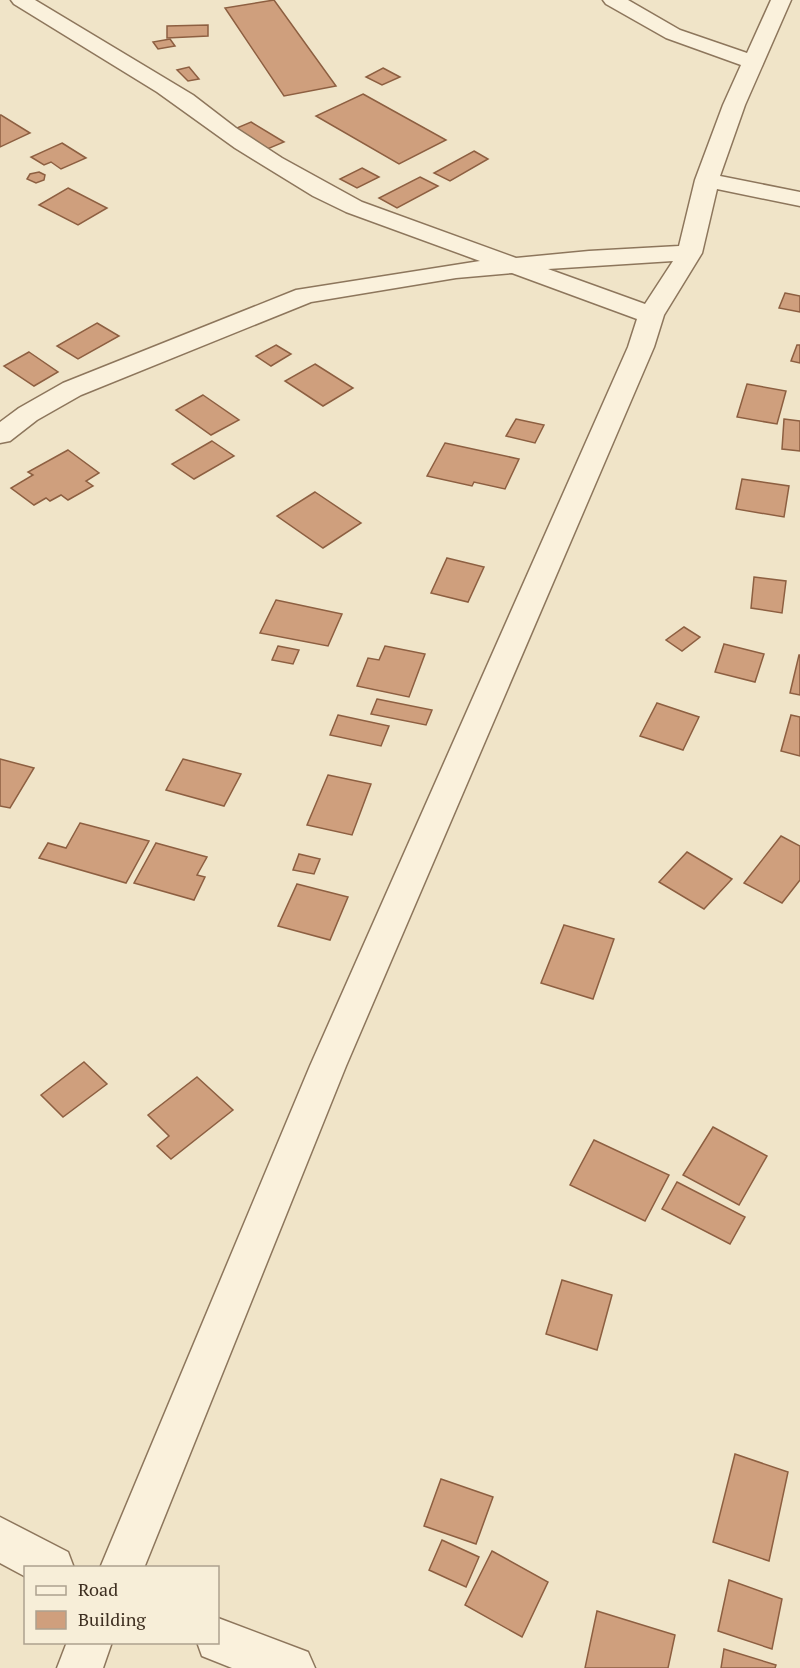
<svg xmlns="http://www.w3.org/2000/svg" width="800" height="1668" font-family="'PT Serif',serif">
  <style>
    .building { fill: #cf9f7d; stroke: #8d5f41; stroke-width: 1.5 }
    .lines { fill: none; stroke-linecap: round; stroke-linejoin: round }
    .minor-casing { stroke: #8d765c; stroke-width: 3 }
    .minor { fill: #faf1dc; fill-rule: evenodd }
  </style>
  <rect width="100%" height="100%" fill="#f0e4c8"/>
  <g class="building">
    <polygon points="274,0 336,86 284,96 225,8"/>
    <polygon points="208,25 208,36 167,38 167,26"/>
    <polygon points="170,39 175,46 158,49 153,42"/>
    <polygon points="189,67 199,79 188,81 177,70"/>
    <polygon points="383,68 400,77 382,85 366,77"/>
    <polygon points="363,94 446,140 399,164 316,116"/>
    <polygon points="0,115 1,115 30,133 0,147"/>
    <polygon points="251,122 284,142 265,150 232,130"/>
    <polygon points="62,143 86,158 61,169 51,162 44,165 31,157"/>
    <polygon points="474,151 488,159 450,181 434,173"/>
    <polygon points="362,168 379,177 357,188 340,179"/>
    <polygon points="39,172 45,175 44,180 36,183 27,179 30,174"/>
    <polygon points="420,177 438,186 397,208 379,198"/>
    <polygon points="68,188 107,208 78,225 39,205"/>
    <polygon points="785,293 800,296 800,312 779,308"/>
    <polygon points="97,323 119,336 78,359 57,346"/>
    <polygon points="276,345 291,354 271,366 256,356"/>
    <polygon points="797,345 800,345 800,363 791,361"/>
    <polygon points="29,352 58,372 34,386 4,366"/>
    <polygon points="315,364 353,388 323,406 285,381"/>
    <polygon points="747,384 786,391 777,424 737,417"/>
    <polygon points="203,395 239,420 211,435 176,410"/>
    <polygon points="516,419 544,425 535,443 506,436"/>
    <polygon points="784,419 800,421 800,451 782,449"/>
    <polygon points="212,441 234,456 194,479 172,464"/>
    <polygon points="445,443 519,459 505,489 474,482 472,486 427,476"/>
    <polygon points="68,450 99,473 86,481 93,486 68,500 61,495 50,501 46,498 34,505 11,488 33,475 28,472"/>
    <polygon points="742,479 789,486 784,517 736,509"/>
    <polygon points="315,492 361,523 323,548 277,516"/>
    <polygon points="447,558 484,567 468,602 431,593"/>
    <polygon points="754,577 786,581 782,613 751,608"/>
    <polygon points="276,600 342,614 328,646 260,633"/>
    <polygon points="684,627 700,637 682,651 666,640"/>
    <polygon points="724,644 764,654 755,682 715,672"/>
    <polygon points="278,646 299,650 293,664 272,660"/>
    <polygon points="385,646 425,654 409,697 357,686 368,658 379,660"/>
    <polygon points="799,655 800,655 800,695 790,693"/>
    <polygon points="377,699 432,710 426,725 371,714"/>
    <polygon points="657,703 699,717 683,750 640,736"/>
    <polygon points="338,715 389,726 381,746 330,735"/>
    <polygon points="791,715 800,717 800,756 781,751"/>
    <polygon points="0,759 34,768 10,808 0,806"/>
    <polygon points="183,759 241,774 224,806 166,790"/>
    <polygon points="328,775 371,784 352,835 307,825"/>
    <polygon points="80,823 149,841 126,883 39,858 48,843 66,848"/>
    <polygon points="781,836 800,846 800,880 782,903 744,883"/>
    <polygon points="156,843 207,857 197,875 205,877 194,900 134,883"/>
    <polygon points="687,852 732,879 704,909 659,882"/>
    <polygon points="299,854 320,859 314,874 293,870"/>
    <polygon points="297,884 348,897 330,940 278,926"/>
    <polygon points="564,925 614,939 593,999 541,983"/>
    <polygon points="84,1062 107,1084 63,1117 41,1095"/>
    <polygon points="197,1077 233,1110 171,1159 157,1146 169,1136 148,1115"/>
    <polygon points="713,1127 767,1156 739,1205 683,1175"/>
    <polygon points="594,1140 669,1175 645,1221 570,1185"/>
    <polygon points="677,1182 745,1217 730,1244 662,1209"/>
    <polygon points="562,1280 612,1295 597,1350 546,1334"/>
    <polygon points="735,1454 788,1472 769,1561 713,1542"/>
    <polygon points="441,1479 493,1497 476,1544 424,1526"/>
    <polygon points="442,1540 479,1557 466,1587 429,1570"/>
    <polygon points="492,1551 548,1582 522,1637 465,1605"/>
    <polygon points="729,1580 782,1599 772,1649 718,1631"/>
    <polygon points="597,1611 675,1635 668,1668 585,1668"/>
    <polygon points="724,1649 776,1665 775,1668 721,1668"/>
  </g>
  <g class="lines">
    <defs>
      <g id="minor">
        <path d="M11 0H35L193 95 236 128 282 158 362 202 516 258 589 251 679 246 695 180 723 105 741 65 666 38 606 4 603 0H628L680 30 747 53 771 0H791L745 105 720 176 800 192V206L717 189 702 253 664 315 654 347 346 1066 144 1568H100L310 1066 628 347 637 319 512 273 456 278 311 302 81 395 37 420 10 441 0 443V422L19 408 63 383 296 290 480 261 346 212 313 196 235 148 157 92 14 4ZM673 261 645 304 548 269Z"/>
        <polygon points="0,1517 68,1552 74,1568 26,1568 26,1577 0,1563"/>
        <polygon points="218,1618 308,1652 315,1668 232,1668 202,1656 197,1642 218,1642"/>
        <polygon points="67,1642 112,1642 103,1668 57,1668"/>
      </g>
    </defs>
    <use href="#minor" class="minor-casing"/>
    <use href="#minor" class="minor"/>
  </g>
  <rect x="24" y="1566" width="195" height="78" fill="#f7eed8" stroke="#ada18e" stroke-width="1.5"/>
  <rect x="36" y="1586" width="30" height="9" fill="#faf1dc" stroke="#ada18e" stroke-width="1.5"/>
  <text x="78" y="1596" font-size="18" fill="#3d2e20">Road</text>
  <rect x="36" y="1611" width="30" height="18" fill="#cf9f7d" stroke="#ada18e" stroke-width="1.5"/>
  <text x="78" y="1626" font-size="18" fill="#3d2e20">Building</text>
</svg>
